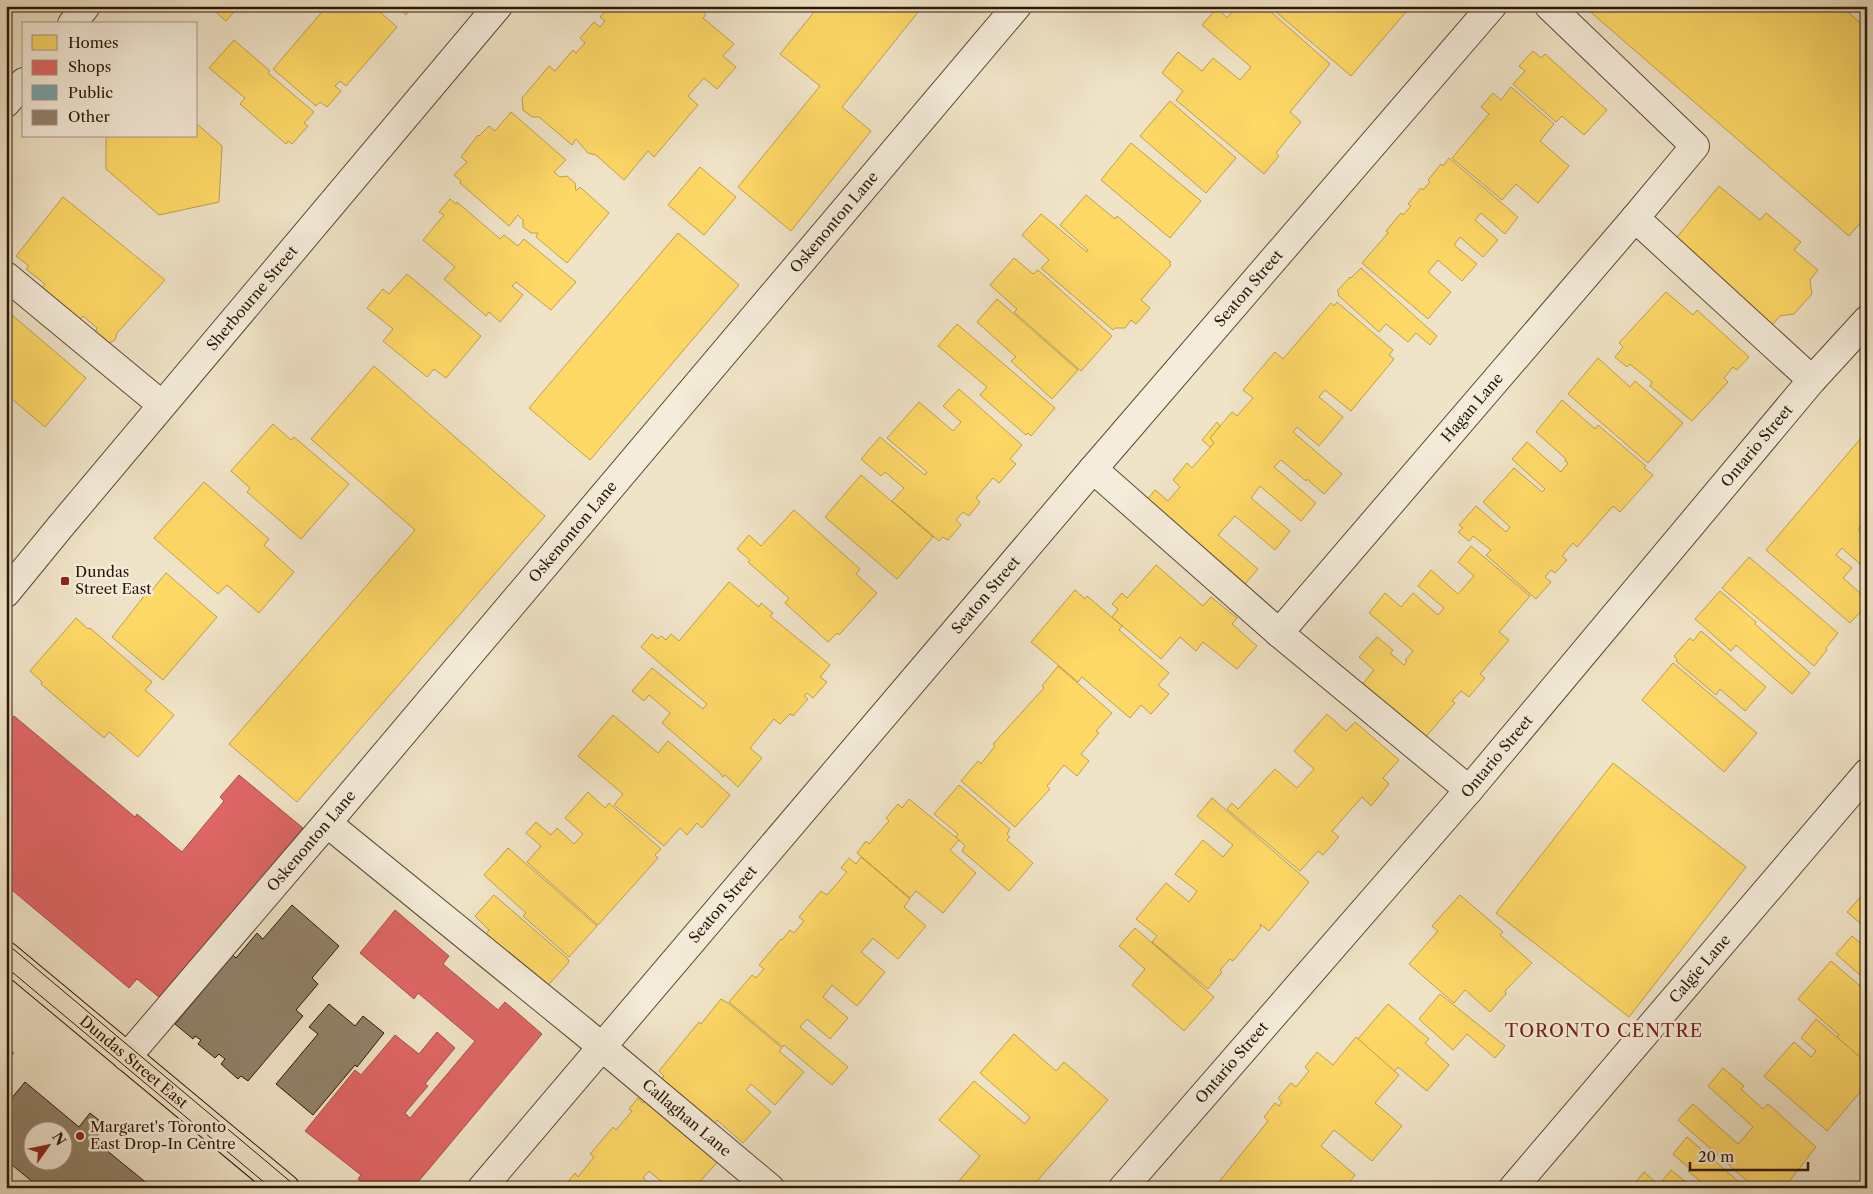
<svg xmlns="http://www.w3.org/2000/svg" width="1873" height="1194" font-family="'Libre Caslon Text',serif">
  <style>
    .homes { fill: #ffd966; stroke: #c09f49 }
    .shops { fill: #e06666; stroke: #aa4e49 }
    .public { fill: #76a5af; stroke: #607a7c }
    .building { fill: #92826a; stroke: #2c1705; fill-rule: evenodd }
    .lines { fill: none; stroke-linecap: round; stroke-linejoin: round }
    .minor-casing { stroke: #5d4a36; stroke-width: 30 }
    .major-casing { stroke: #2c1705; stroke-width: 30 }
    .minor { stroke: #f5eddb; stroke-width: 28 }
    .major { stroke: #f0e4c8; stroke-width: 28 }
    .tram { stroke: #2c1705; stroke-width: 1 }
    .poi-dot { fill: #8f2418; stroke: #f5eddb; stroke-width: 2 }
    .labels { text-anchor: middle; stroke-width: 5; stroke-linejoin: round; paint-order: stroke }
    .street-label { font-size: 15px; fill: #2c1705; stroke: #f5eddb }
    .poi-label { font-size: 15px; fill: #2c1705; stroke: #f5eddb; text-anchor: start }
    .quarter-label { font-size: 18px; letter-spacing: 1px; fill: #7a1f14; stroke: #f5eddb }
  </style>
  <rect width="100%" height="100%" fill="#f0e4c8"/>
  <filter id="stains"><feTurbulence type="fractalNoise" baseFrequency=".004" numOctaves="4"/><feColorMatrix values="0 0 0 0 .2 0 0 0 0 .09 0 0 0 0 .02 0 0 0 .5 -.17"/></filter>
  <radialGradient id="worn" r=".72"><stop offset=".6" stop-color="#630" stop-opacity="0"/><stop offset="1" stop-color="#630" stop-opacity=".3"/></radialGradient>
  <g class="homes">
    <polygon points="209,6 239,6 226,21"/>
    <polygon points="327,6 373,6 397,27 346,86 340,81 335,86 341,91 327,107 320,102 316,106 273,69"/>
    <polygon points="396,6 414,6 406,15"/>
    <polygon points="610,6 696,6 706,15 703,18 734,44 723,56 736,67 717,89 704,78 688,96 698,105 654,157 648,151 624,180 596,155 588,153 576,139 572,145 539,117 532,117 523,110 522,98 549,66 555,71 573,50 576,53 585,43 580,38 594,22 600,27 605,21 600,17"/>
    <polygon points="819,6 923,6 842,107 871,131 791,231 738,187 820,86 780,54"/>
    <polygon points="1237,6 1264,6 1330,64 1290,112 1301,122 1276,153 1279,156 1264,174 1176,100 1183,91 1162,73 1178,52 1202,71 1213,58 1240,80 1251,67 1202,25 1217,8 1227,18"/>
    <polygon points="1269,6 1399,6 1406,12 1351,76"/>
    <polygon points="1590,6 1841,6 1867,29 1867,215 1849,236 1587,9"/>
    <polygon points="234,40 270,71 268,73 314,112 304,123 308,126 292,144 288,141 286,144 240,104 245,98 209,68"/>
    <polygon points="1533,51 1541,58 1545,54 1607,110 1584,135 1562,116 1556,122 1513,84 1525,71 1519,66"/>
    <polygon points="1511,87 1554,124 1540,141 1569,166 1538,203 1516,184 1502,200 1452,158 1489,114 1481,107 1493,93 1501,100"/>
    <polygon points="1170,101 1236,158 1206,193 1140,136"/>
    <polygon points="511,112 566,160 554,172 560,177 567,176 575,183 576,191 580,187 609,213 567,263 536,237 538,233 531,233 523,227 523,220 518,215 509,226 460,183 461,181 454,175 467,162 461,157 478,135 479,136 489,126 495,131"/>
    <polygon points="196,123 222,146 219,202 159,215 106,169 106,136 196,136"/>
    <polygon points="1131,143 1201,201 1170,238 1101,180"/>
    <polygon points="1449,158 1518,217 1505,234 1481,213 1475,220 1498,240 1483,257 1460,237 1454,245 1477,264 1462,281 1438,260 1428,272 1451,292 1428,319 1362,263 1388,233 1386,231 1401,213 1403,215 1411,206 1408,204 1421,188 1423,190 1430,182 1428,180 1441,164 1443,166"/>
    <polygon points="700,167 736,197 704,235 668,205"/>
    <polygon points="1719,186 1760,220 1766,213 1801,242 1794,250 1818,270 1810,280 1812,294 1794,314 1780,316 1772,325 1673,242"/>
    <polygon points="1086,195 1115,219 1117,216 1171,262 1169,263 1171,265 1141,300 1150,308 1136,324 1131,320 1125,328 1115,328 1113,330 1041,268 1049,260 1022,235 1041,214 1087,252 1088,250 1060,225"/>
    <polygon points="63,197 165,280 117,333 115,340 107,344 95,333 97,328 83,316 77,323 38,292 45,284 26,269 29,266 16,256"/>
    <polygon points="450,199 456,204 457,202 500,239 504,235 518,246 524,239 576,282 551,310 516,282 512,286 523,295 500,322 489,312 486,316 444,279 455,267 423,240 444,215 439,212"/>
    <polygon points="678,233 739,285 590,460 529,408"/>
    <polygon points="1014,258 1033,274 1038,270 1112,336 1081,371 1014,312 1017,309 990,285"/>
    <polygon points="1361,268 1437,336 1430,345 1416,333 1408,342 1386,324 1379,332 1338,295 1339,293 1337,291 1350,277 1351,278"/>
    <polygon points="407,274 481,336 446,378 434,369 427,377 383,341 393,329 367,308 383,289 389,294"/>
    <polygon points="1666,292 1693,315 1697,310 1749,357 1737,370 1733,367 1724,378 1728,382 1692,421 1650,386 1652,382 1630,364 1627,367 1615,357 1623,347 1619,343"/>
    <polygon points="997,299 1078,370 1052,399 1011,361 1016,357 977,322"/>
    <polygon points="1337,302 1393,350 1389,355 1394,359 1351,411 1325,390 1319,397 1343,417 1319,446 1297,427 1293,432 1342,474 1324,494 1307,479 1306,481 1281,460 1274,467 1316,503 1301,521 1260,486 1251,498 1290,531 1275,550 1235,516 1218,535 1258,569 1238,592 1141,507 1155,490 1168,501 1180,487 1173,480 1187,463 1192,468 1214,443 1210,438 1232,412 1237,416 1253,398 1243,390 1275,352 1283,359 1331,303 1334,306"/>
    <polygon points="6,310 86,378 45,427 6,394"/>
    <polygon points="957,324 1055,408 1031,436 1028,433 1026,435 980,395 987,387 938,346"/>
    <polygon points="1598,358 1630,387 1635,381 1683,423 1648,463 1568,394"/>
    <polygon points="374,366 545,516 297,802 229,744 415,530 311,439"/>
    <polygon points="959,389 1022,445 1010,459 1016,464 999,483 993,478 976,498 980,502 969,516 963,512 956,520 961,525 948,540 943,537 939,541 892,501 904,488 885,472 881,476 861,459 880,437 925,475 927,472 887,438 919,402 953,431 961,422 943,406"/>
    <polygon points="1562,400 1595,429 1598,425 1646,466 1644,468 1653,475 1620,512 1613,506 1577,547 1573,543 1562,556 1567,560 1555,573 1551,570 1545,577 1551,582 1536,599 1486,555 1491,550 1473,536 1469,541 1458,532 1463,528 1459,525 1476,506 1506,532 1510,527 1483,502 1514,468 1542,492 1545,489 1512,459 1527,442 1561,472 1568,463 1565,461 1566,459 1536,432"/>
    <polygon points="1217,422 1220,426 1210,438 1214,443 1210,447 1202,440"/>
    <polygon points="273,424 291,440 294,437 349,484 301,539 247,492 250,488 231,471"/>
    <polygon points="1867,431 1867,533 1860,527 1858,530 1867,538 1867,570 1842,548 1836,555 1852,568 1843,578 1867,599 1867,605 1850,623 1766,550"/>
    <polygon points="861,475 933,537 897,579 825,517"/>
    <polygon points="204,482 269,539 264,545 294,572 259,613 227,585 218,594 154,538"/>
    <polygon points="794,510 860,569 856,574 877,593 839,635 837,633 828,642 785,603 789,598 748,562 750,560 737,549 749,535 761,546"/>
    <polygon points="1471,546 1530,596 1499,632 1509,640 1480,674 1485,678 1469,697 1461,691 1452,701 1455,703 1418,746 1356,692 1374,670 1359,657 1377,637 1393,650 1390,653 1404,665 1407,661 1405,660 1413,651 1369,613 1385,593 1401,607 1413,593 1438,615 1444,608 1418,586 1431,570 1458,594 1474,576 1458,562"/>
    <polygon points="1749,557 1838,633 1826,648 1827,650 1814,666 1722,588"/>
    <polygon points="1156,565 1203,606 1211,597 1237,618 1232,624 1257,646 1237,669 1203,642 1196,651 1180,637 1161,659 1112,617 1118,609 1112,604 1122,593 1127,598"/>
    <polygon points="166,573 217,617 163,680 112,637 145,595 147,596"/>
    <polygon points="729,582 759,607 761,603 773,613 770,616 830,665 820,677 827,682 813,698 807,693 804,696 808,699 793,716 790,714 780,724 774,719 750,748 762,758 738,787 725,775 723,777 720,773 662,723 670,713 649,695 644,701 632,691 652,668 703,709 707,704 641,647 652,634 658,639 661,636 666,640 671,634 679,641"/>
    <polygon points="1075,590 1085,599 1087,596 1122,626 1119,630 1169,673 1158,685 1169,694 1151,714 1141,705 1130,718 1082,677 1078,682 1031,642"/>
    <polygon points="1720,591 1756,622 1755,624 1810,673 1792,694 1736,645 1731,651 1695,619"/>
    <polygon points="76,618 88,629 90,628 152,682 145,690 174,715 138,757 109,732 104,738 41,684 42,682 30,671"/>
    <polygon points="1701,631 1766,687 1745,711 1720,689 1716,695 1676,661 1677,659 1674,656 1690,638 1693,641"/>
    <polygon points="1673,663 1757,733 1724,772 1642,700"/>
    <polygon points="1058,666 1112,713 1096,731 1099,733 1081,754 1089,761 1077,776 1064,765 1047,786 1050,789 1015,827 961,781 978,761 981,764 995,746 993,744 1044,688 1042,686"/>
    <polygon points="1327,714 1346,731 1355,722 1399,760 1383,778 1389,784 1371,806 1362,797 1332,831 1339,837 1323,855 1318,851 1300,871 1227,809 1232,803 1238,809 1275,769 1297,788 1314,769 1294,751"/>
    <polygon points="613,715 658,753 668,741 730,795 702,828 697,823 687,835 680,828 664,846 614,805 623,794 578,756"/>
    <polygon points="1613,763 1746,867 1629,1017 1496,913"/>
    <polygon points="959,785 1010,829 1007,834 1010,837 1007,840 1033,863 1009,891 962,851 965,846 956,837 958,834 934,814"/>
    <polygon points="588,792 605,808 609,803 661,849 655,855 658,858 598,925 527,862 541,846 526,833 536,822 551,835 557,828 574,844 583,834 565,818"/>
    <polygon points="1212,798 1309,882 1269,931 1260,924 1261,927 1233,961 1230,959 1229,960 1220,970 1222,972 1208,989 1152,942 1157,936 1136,919 1166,883 1189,902 1197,891 1175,874 1203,840 1223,857 1233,845 1197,816"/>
    <polygon points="909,799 959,840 950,850 976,873 943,913 916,891 910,898 857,853 866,841 869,844 889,821 886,818 898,804 902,808"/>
    <polygon points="508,848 597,926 569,957 523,916 526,913 484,875"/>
    <polygon points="861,857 910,899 904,907 926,926 898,959 873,938 861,952 885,972 857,1006 832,985 823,997 848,1018 830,1039 807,1019 800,1027 848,1067 832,1085 784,1045 783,1047 729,1002 752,975 756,978 764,969 759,965 781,939 782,940 790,930 794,933 804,921 799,917 821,891 827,895 847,872 841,868 849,858 856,864"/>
    <polygon points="1867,890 1867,929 1847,912"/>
    <polygon points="494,895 568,959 569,962 542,992 482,939 489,930 475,916"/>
    <polygon points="1460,895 1503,932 1500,935 1532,963 1505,991 1506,994 1490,1012 1465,990 1454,1003 1409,964 1438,931 1432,926"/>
    <polygon points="1135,928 1214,997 1184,1031 1132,985 1145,969 1119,946"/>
    <polygon points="1852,936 1867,949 1867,981 1836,954"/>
    <polygon points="1831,961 1867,992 1867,1063 1836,1038 1839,1035 1798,999"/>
    <polygon points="1440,994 1505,1046 1495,1058 1467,1034 1453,1050 1419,1019"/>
    <polygon points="721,999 728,1003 782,1048 779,1051 804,1072 775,1105 751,1084 746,1090 771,1112 743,1143 717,1120 714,1124 661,1080 664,1076 659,1071 699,1022 701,1024"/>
    <polygon points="1388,1004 1429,1039 1425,1043 1449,1065 1427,1091 1398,1067 1394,1072 1358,1039"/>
    <polygon points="1816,1019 1867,1063 1867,1084 1827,1131 1764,1076 1794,1042 1811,1057 1816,1051 1801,1038"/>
    <polygon points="1014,1034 1056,1071 1064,1062 1108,1100 1031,1188 953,1188 980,1156 939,1120 974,1081 1025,1124 1030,1117 980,1073"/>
    <polygon points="1356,1037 1399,1075 1375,1103 1402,1126 1372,1161 1334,1130 1321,1146 1355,1175 1345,1188 1293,1188 1285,1181 1280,1188 1214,1188 1268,1121 1264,1117 1275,1103 1279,1106 1282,1102 1278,1098 1291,1083 1296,1087 1309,1071 1305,1067 1317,1052 1333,1065"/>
    <polygon points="1723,1068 1744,1086 1741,1089 1763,1109 1768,1104 1816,1147 1784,1188 1755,1188 1678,1120 1693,1104 1738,1144 1753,1127 1708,1086"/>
    <polygon points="650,1095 722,1157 694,1188 669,1188 649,1171 643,1178 654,1188 563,1188 575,1173 578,1177 594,1157 590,1154 613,1127 616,1130 632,1111 629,1109 638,1098 643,1103"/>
    <polygon points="1687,1137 1746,1188 1705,1188 1706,1186 1688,1171 1690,1169 1673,1154"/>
    <polygon points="1671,1170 1691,1186 1692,1184 1697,1188 1631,1188 1644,1172 1659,1185"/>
  </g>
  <g class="shops">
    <polygon points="14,716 135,817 137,814 182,852 224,801 220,797 239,775 303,828 160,998 137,979 129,988 6,885 6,726"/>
    <polygon points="395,910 449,956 443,964 498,1010 505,1002 542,1034 413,1188 369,1188 358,1179 361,1175 305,1131 355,1070 361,1075 395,1035 419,1054 437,1032 455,1048 425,1084 428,1086 405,1113 410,1118 475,1041 418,993 414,999 360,953"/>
  </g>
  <polygon class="public" points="6,1046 14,1053 6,1063"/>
  <g class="building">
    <polygon points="292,905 339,946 312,978 318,984 296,1010 303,1016 248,1081 241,1076 238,1079 221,1064 225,1059 219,1054 215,1058 198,1044 201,1040 195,1036 193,1039 175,1024 233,955 236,958 257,933 263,939"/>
    <polygon points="329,1004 355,1026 363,1016 384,1033 357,1067 355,1065 313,1115 276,1084 318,1034 309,1027"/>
    <path d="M25 1082 79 1127 90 1113 105 1125 94 1140 149 1185 146 1188H40L6 1160V1105ZM32 1132H62V1162H32Z"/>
  </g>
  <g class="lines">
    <defs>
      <g id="minor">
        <polyline points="72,24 86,6"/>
        <polyline points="6,103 24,82"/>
        <polyline points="1635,218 1812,380"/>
        <polyline points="6,276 162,405"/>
        <path id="s1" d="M1093 469 1279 633 1635 218 1695 146 1549 6"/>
        <path id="s2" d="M6 593 60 527 498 6"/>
        <polyline points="1279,633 1469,790"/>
        <path id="s3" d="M327 823 584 1032 770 1188"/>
        <path id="s4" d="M127 1057 327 823 1017 6"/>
        <path id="s5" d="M482 1188 1093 469 1492 6"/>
        <path id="s6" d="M1123 1188 1469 790 1812 380 1867 320"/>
        <path id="s7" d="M1513 1188 1867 773"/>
      </g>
      <g id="major">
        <path id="s8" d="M6 956 285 1188"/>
      </g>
    </defs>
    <use href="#minor" class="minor-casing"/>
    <use href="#major" class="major-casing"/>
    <use href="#minor" class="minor"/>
    <use href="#major" class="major"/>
    <g class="tram">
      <polyline points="6,943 298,1188"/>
      <polyline points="6,967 271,1188"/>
    </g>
  </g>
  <g class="poi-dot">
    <rect x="60" y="576" width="10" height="10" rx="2.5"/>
    <circle cx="80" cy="1136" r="5"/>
  </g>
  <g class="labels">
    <g class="street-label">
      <text dy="5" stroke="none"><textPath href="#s4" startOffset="1094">Oskenonton Lane</textPath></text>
      <text dy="5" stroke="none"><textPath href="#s5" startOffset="1182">Seaton Street</textPath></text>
      <text dy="5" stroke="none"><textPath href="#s2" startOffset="384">Sherbourne Street</textPath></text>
      <text dy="5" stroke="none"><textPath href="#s1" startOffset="545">Hagan Lane</textPath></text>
      <text dy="5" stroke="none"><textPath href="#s6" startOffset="976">Ontario Street</textPath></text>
      <text dy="5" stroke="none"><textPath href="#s4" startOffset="689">Oskenonton Lane</textPath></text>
      <text dy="5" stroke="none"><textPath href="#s5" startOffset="778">Seaton Street</textPath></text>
      <text dy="5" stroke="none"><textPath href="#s6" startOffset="571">Ontario Street</textPath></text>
      <text dy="5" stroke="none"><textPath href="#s4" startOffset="284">Oskenonton Lane</textPath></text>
      <text dy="5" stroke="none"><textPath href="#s5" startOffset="372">Seaton Street</textPath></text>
      <text dy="5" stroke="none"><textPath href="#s7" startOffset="288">Calgie Lane</textPath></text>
      <text dy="5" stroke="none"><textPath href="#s6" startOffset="166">Ontario Street</textPath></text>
      <text dy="5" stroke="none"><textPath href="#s8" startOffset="166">Dundas Street East</textPath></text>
      <text dy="5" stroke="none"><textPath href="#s3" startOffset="465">Callaghan Lane</textPath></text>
    </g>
    <g class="poi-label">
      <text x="75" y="577">Dundas<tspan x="75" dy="17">Street East</tspan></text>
      <text x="90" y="1132">Margaret's Toronto<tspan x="90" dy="17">East Drop-In Centre</tspan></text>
    </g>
    <g class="quarter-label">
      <text x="1604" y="1037">TORONTO CENTRE</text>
    </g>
  </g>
  <rect width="1873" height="1194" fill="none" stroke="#f0e4c8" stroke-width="25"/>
  <rect x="8" y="8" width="1858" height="1179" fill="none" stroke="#2c1705" stroke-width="2.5"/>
  <rect x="12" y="12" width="1848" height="1169" fill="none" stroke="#2c1705"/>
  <rect x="22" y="22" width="175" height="115" fill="#f5eddb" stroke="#a59785"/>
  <rect x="32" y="35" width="25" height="15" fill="#ffd966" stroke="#a59785"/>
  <text x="68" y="48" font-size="15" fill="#2c1705">Homes</text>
  <rect x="32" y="60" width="25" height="15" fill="#e06666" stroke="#a59785"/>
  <text x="68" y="72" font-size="15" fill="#2c1705">Shops</text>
  <rect x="32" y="85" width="25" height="15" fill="#76a5af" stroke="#a59785"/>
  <text x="68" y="98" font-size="15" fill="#2c1705">Public</text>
  <rect x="32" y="110" width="25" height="15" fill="#92826a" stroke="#a59785"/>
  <text x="68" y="122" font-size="15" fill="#2c1705">Other</text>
  <g transform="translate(48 1146) rotate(57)"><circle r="24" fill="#f5eddb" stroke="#a59785"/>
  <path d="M0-4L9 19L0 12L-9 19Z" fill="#8f2418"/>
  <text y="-8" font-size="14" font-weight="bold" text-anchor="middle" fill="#2c1705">N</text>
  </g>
  <path d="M1690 1162v8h118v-8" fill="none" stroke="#2c1705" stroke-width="2.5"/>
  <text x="1698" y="1162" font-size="15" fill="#2c1705" stroke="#f5eddb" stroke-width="4" paint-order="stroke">20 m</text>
  <rect width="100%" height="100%" filter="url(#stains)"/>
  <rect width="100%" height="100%" fill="url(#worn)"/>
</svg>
